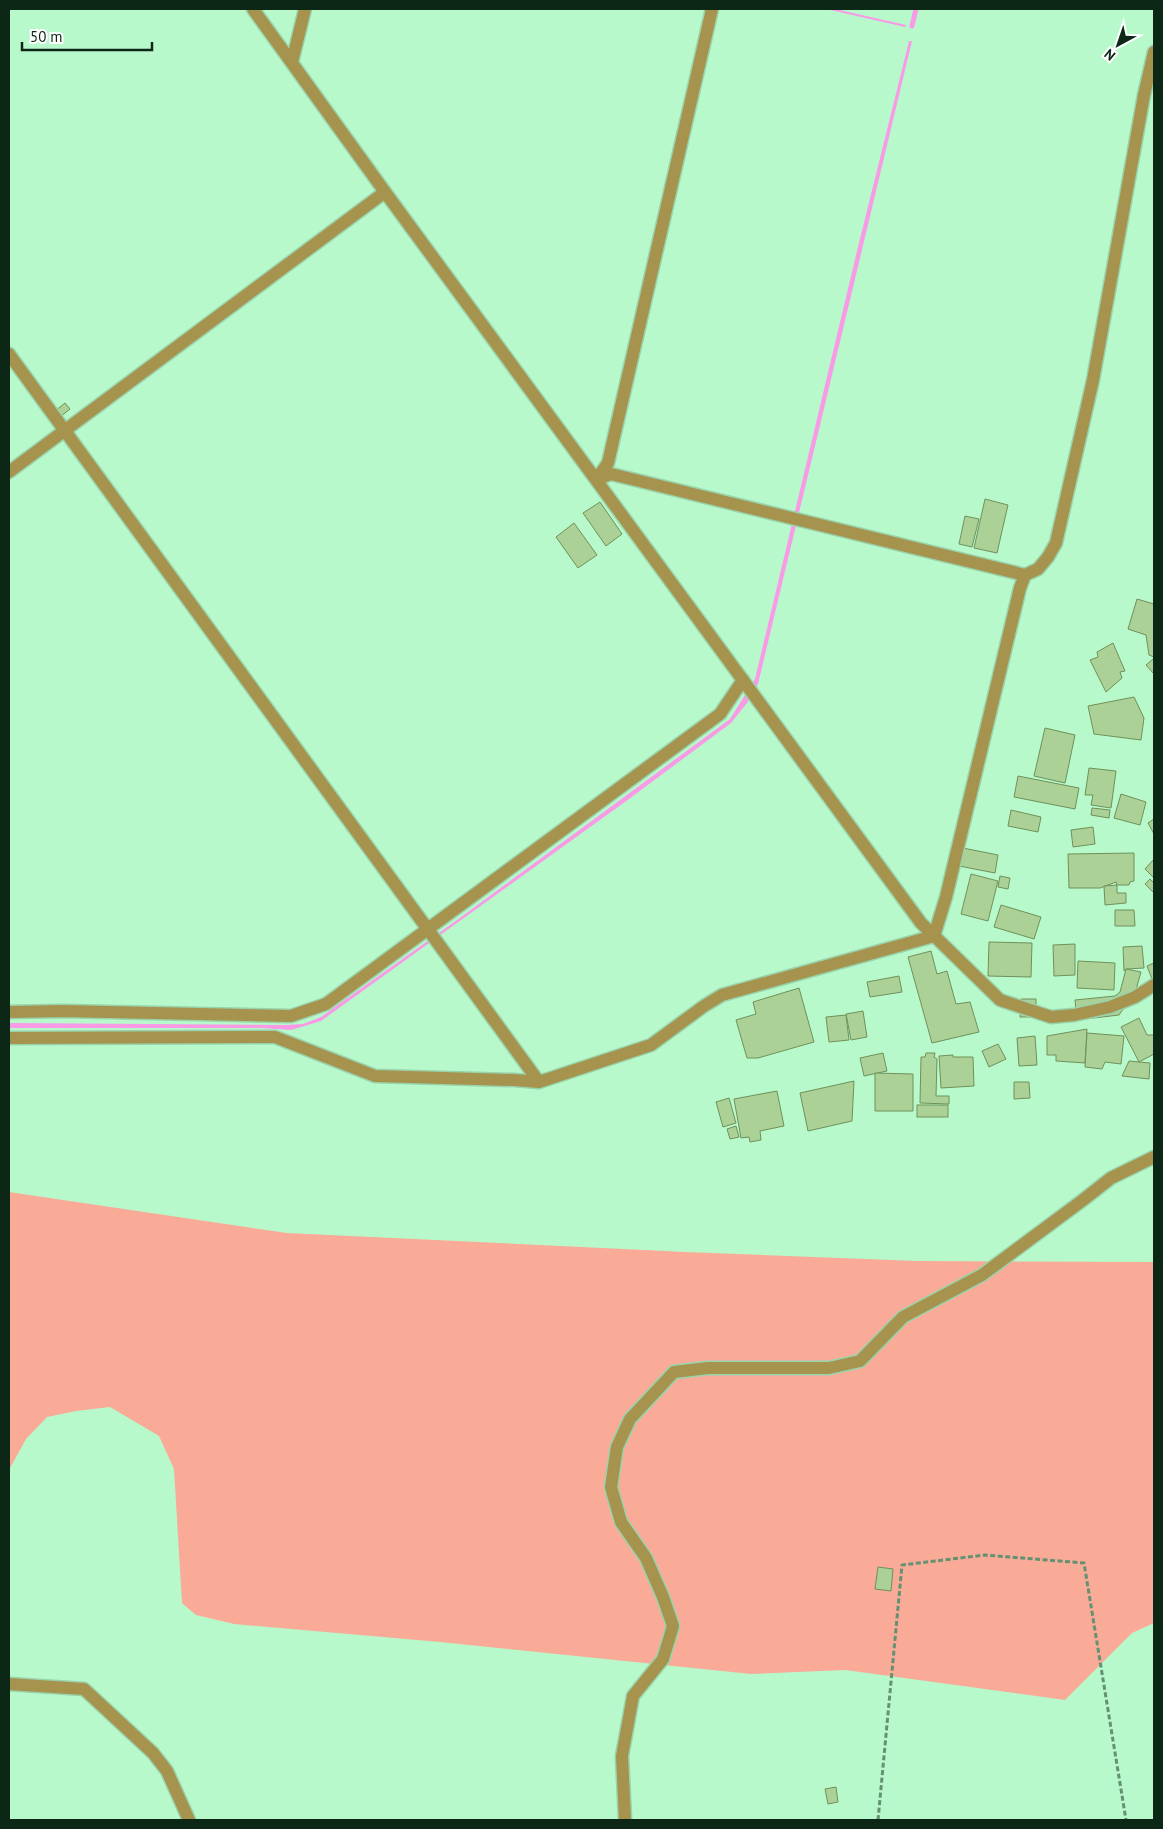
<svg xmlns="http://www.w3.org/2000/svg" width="1163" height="1829" font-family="'PT Sans',sans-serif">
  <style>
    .green { fill: #f9ab98 }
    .water { fill: #f89ae5 }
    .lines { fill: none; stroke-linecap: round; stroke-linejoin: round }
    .stream { stroke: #f89ae5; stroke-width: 5 }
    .building { fill: #acd197; stroke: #6e9159 }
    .street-casing { stroke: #99d3ab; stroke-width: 15 }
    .path { stroke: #639172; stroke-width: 3; stroke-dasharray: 5 2.5; stroke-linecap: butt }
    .street { stroke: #a6934d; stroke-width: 12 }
  </style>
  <rect width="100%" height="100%" fill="#b8f9cc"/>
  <polygon class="green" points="9,1192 287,1233 686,1252 917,1261 1154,1262 1154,1623 1132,1633 1065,1700 845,1670 751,1674 440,1642 234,1624 196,1615 182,1603 174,1469 159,1436 110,1407 76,1411 47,1417 26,1439 9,1470"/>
  <g class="water">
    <polygon points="826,9 835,9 906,25 905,27"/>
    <polygon points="909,41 912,41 758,684 747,703 731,723 629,799 321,1021 291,1030 261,1028 9,1028 9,1023 285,1025 303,1024 321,1017 457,920 730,719 755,679 857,251"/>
  </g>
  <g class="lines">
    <polyline class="stream" points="912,26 916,9"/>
  </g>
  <g class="building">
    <polygon points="65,403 70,409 60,417 55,411"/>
    <polygon points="985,499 1008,505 997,553 974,548"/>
    <polygon points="600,502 622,534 606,546 583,513"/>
    <polygon points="965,516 979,519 972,547 959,544"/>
    <polygon points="574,523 597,555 578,568 556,537"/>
    <polygon points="1137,599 1154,604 1154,657 1149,655 1146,635 1128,629"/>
    <polygon points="1113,643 1125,671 1120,672 1122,678 1106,692 1090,660 1098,657 1097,652"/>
    <polygon points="1153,659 1154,659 1154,674 1146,665"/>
    <polygon points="1134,697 1144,718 1141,740 1094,734 1088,706"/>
    <polygon points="1045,728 1075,735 1065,783 1034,776"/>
    <polygon points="1089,768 1116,771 1111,808 1091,805 1093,795 1085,795"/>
    <polygon points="1018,776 1079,788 1075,809 1014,797"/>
    <polygon points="1121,794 1146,802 1140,825 1114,818"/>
    <polygon points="1092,808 1110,810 1109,818 1091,815"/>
    <polygon points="1011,810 1041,817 1038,832 1008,826"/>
    <polygon points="1154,819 1154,834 1148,823"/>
    <polygon points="1093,827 1095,844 1073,847 1071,830"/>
    <polygon points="963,848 998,855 995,873 959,866"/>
    <polygon points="1134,853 1134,881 1130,882 1129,885 1117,885 1116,882 1100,888 1069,888 1068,854"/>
    <polygon points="1154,859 1154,878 1145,869"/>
    <polygon points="971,874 998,881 988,921 961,914"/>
    <polygon points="1000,876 1010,878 1008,889 998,887"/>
    <polygon points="1150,879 1154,883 1154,893 1145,884"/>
    <polygon points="1117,885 1117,893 1126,893 1126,903 1105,905 1104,886"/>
    <polygon points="1001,905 1041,917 1034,939 994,927"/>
    <polygon points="1115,910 1134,910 1135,926 1115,926"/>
    <polygon points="989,942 1032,943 1031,977 988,976"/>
    <polygon points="1075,944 1075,975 1054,976 1053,945"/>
    <polygon points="1142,946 1144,968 1126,969 1124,971 1123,947"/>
    <polygon points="931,951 937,974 947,971 956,1004 970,1002 979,1032 932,1043 908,957"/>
    <polygon points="1078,961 1115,963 1114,990 1077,988"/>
    <polygon points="1154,963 1154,984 1147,966"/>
    <polygon points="1126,969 1141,972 1135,993 1119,1015 1077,1020 1075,1000 1115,996 1120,992"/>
    <polygon points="899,976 902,992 870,997 867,982"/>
    <polygon points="799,988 814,1042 758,1058 747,1058 736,1020 756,1014 753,1002"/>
    <polygon points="1021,999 1036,999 1036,1017 1020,1017"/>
    <polygon points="863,1011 867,1037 851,1040 846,1014"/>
    <polygon points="846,1015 849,1040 829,1042 826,1017"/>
    <polygon points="1139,1018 1147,1035 1154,1035 1154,1054 1139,1062 1121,1027"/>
    <polygon points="1087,1029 1085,1063 1056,1061 1056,1055 1047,1055 1047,1036"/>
    <polygon points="1087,1033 1124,1036 1121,1064 1105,1062 1102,1069 1085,1067"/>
    <polygon points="1035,1036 1037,1065 1019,1066 1017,1038"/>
    <polygon points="998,1044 1006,1059 989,1067 982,1051"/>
    <polygon points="883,1053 887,1071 864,1076 860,1058"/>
    <polygon points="926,1053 935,1053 934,1057 937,1059 936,1096 949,1096 949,1104 920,1103 921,1057 925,1057"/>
    <polygon points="953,1055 953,1057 973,1057 974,1086 941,1088 939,1056"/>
    <polygon points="1129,1061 1150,1063 1149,1079 1122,1076"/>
    <polygon points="875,1073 913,1074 913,1111 875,1111"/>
    <polygon points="854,1081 852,1121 808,1131 800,1093"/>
    <polygon points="1014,1082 1029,1082 1030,1098 1014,1099"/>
    <polygon points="777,1091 784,1126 760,1131 761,1140 750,1142 749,1137 741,1138 734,1099"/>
    <polygon points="729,1098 736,1123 723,1127 716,1102"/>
    <rect x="917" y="1105" width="31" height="12"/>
    <polygon points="736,1126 739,1137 730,1139 727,1129"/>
    <polygon points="878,1567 893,1569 891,1591 875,1589"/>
    <polygon points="836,1787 838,1802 828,1804 825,1789"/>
  </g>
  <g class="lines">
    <defs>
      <g id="street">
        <polyline points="253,9 385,192 921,923 1000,1000 1051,1017 1074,1015 1110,1007 1135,997 1154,985"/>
        <polyline points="292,62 305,9"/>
        <polyline points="9,354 539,1082"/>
        <polyline points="9,472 385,192"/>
        <polyline points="597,479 611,474 1025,575 1038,569 1048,557 1056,543 1093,380 1144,95 1154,52"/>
        <polyline points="597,479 608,463 712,9"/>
        <polyline points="934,936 946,897 1020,588 1025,575"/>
        <polyline points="9,1012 63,1011 291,1016 326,1004 720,714 743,680"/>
        <polyline points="9,1038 275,1037 375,1076 514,1080 539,1082 651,1045 704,1006 722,995 934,936"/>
        <polyline points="9,1684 84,1689 153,1753 167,1771 189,1820"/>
        <polyline points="625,1820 622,1756 633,1696 663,1659 673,1626 663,1597 646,1558 621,1522 611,1487 617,1447 630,1419 674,1372 708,1368 829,1368 860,1361 903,1317 982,1275 1083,1200 1111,1178 1154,1157"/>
      </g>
    </defs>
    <use href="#street" class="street-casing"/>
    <polyline class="path" points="878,1820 902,1565 985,1555 1084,1563 1126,1820"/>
    <use href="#street" class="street"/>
  </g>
  <rect width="1163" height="1829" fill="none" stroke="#0d2717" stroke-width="20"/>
  <g transform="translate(1118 45) rotate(220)" stroke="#ffffff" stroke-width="4" paint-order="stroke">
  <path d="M0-4L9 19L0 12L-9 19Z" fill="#0d2717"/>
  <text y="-8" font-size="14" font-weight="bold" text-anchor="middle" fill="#0d2717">N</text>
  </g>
  <path d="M22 42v8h130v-8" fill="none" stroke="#0d2717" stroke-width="2.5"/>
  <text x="30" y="42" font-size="15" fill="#0d2717" stroke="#ffffff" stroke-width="4" paint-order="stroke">50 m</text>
</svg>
